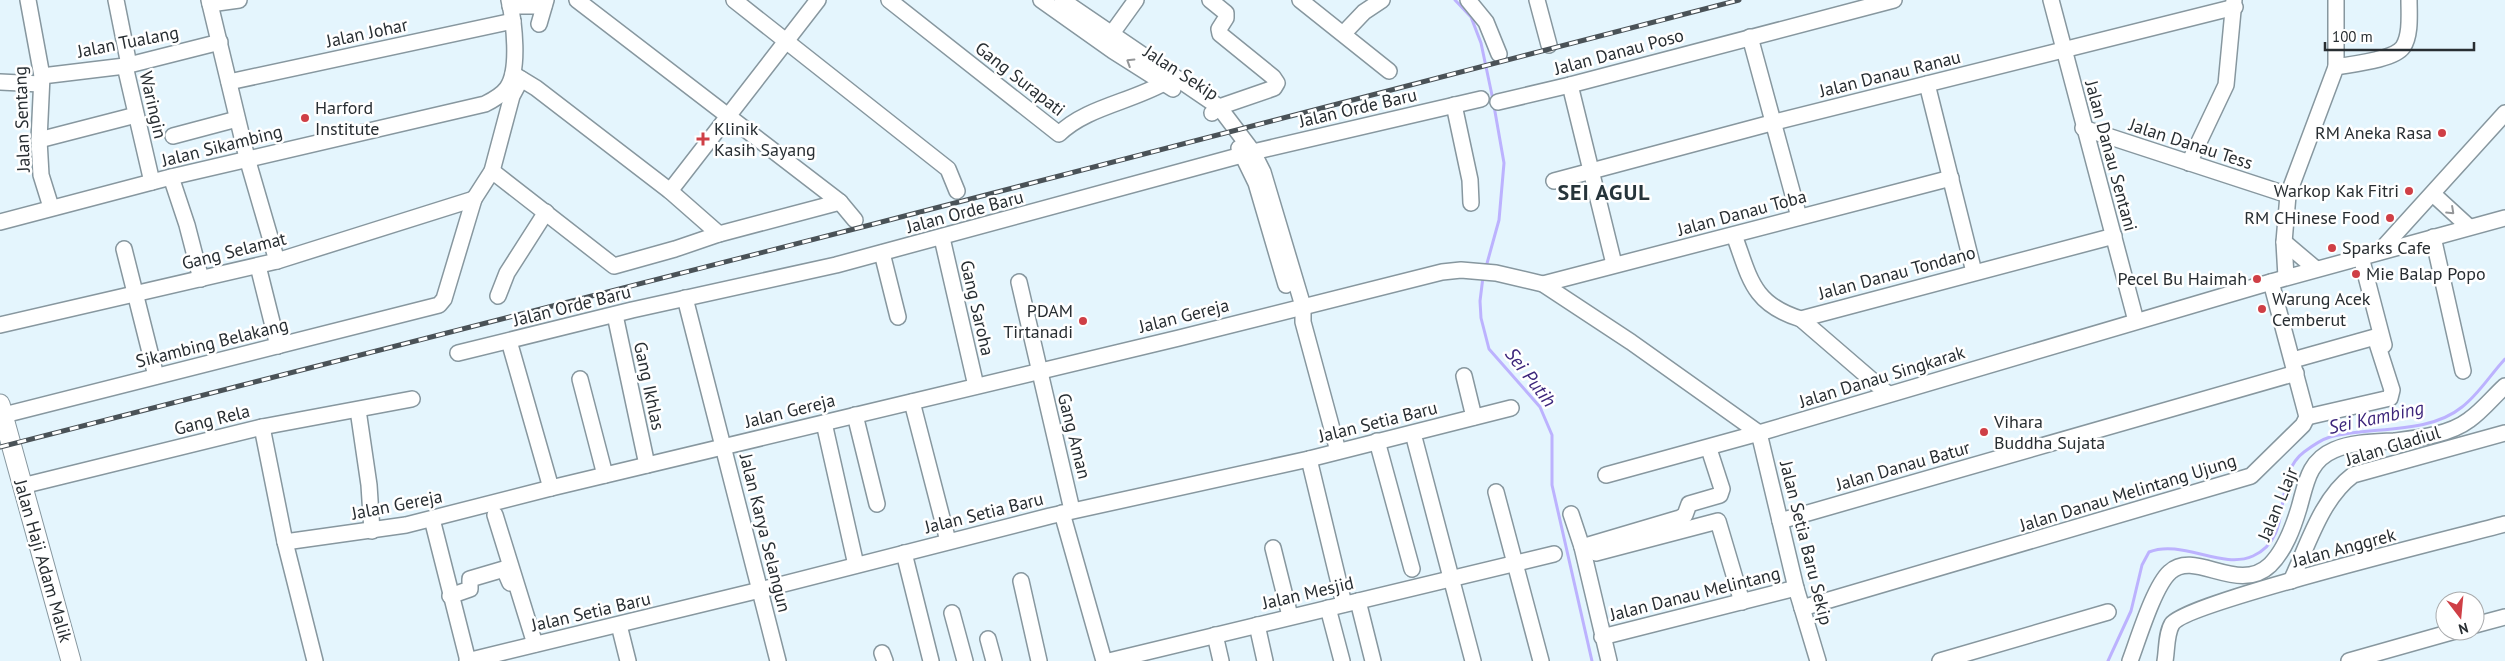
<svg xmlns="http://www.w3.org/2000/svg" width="2505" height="661" font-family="'PT Sans',sans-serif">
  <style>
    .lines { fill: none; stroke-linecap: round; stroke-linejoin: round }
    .stream { stroke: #bcb2fe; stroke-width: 3 }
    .minor-casing { stroke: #87979f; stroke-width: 18 }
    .major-casing { stroke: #87979f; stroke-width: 21 }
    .minor { stroke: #fff; stroke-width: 15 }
    .major { stroke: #fff; stroke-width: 19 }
    .rail-casing { stroke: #4a5257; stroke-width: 5 }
    .rail { stroke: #fff; stroke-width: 3; stroke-dasharray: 9; stroke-linecap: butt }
    .oneway { stroke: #949698 }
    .poi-dot { fill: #cf3f46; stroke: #fff; stroke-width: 2 }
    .labels { text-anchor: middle; stroke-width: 5; stroke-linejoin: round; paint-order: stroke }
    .street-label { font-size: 18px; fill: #282e32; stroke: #fff }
    .poi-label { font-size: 18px; fill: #282e32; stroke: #fff; text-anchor: start }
    .water-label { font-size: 19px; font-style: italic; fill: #3d267b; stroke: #fff }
    .district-label { font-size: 22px; font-weight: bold; letter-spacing: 1px; fill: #26343a; stroke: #fff }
  </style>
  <rect width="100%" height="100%" fill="#e4f5fd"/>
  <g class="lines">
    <g class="stream">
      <polyline points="1455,0 1471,17 1481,43 1493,100"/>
      <polyline points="1486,267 1499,220 1504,163 1494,106"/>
      <polyline points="1483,277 1480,301 1481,318 1489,349 1540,407 1552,435 1552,485 1592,661"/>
      <path d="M2108 661 2131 611 2142 565 2149 552C2182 539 2222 570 2253 556 2297 536 2270 477 2304 452 2312 446 2320 440 2330 437 2370 426 2428 435 2462 407 2479 394 2490 375 2505 359"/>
    </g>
    <defs>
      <g id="minor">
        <polyline points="28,0 42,76 39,140 41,175 51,207"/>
        <polyline points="116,0 129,65"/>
        <polyline points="209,0 247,158 277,261"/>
        <polyline points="734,0 948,169 957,191"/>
        <path d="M889 0 1059 134C1085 108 1130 102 1164 83"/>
        <polyline points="1041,0 1113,51 1173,89"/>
        <polyline points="1062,0 1219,107 1253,152 1263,172 1303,306 1303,322 1338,451"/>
        <polyline points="1210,0 1226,13 1226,18 1219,29 1220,34 1273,77 1277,83 1274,88 1219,107 1212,113"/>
        <polyline points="1300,0 1389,71"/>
        <polyline points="1468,0 1486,22 1499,54"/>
        <polyline points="1537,0 1549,45"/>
        <polyline points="2051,0 2136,321"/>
        <polyline points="210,4 239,0"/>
        <polyline points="510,6 544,6"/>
        <polyline points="539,24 546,0"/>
        <polyline points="1344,33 1364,12 1382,0"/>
        <polyline points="1750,37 1799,217"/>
        <polyline points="1105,43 1136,0"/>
        <polyline points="125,66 152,182"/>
        <polyline points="2336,67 2336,0"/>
        <polyline points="513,74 536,88 670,191 719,234"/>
        <polyline points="42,76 125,66 220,42"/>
        <polyline points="0,82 41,84"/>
        <polyline points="229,82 513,21"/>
        <polyline points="1927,84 1974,272"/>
        <polyline points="1570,85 1614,264"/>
        <polyline points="1498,102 1570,85 1894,0"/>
        <polyline points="1454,105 1470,180 1471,203"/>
        <polyline points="2083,128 2288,195"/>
        <polyline points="173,136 237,119"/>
        <polyline points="39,140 136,115"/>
        <polyline points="1239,148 1256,183 1286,285"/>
        <polyline points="2189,163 2226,85 2234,0"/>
        <polyline points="492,171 614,266 675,249 719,234 840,202 577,0"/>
        <polyline points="171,177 187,225 201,279"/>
        <polyline points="1554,181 1775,122 2235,7"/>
        <polyline points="670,191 818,0"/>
        <polyline points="2433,194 2469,227"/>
        <polyline points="840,202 855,220"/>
        <path d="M0 222 171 177 485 104C493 100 502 95 507 88 520 70 514 21 509 0"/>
        <path d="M1734 235C1750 278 1752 304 1801 319L2114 236"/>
        <polyline points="2433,237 2463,371"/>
        <polyline points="942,238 976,386"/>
        <polyline points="2284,242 2316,269"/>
        <polyline points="124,249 156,376"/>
        <polyline points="2379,252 2505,113"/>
        <polyline points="882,253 898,317"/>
        <polyline points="2361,257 2384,345"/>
        <polyline points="258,266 278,346"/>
        <path d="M2286 277 2284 242 2288 195 2336 67C2352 64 2394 60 2403 47 2411 35 2409 14 2409 0"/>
        <polyline points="1019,282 1072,510"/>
        <polyline points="1543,284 1951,178"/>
        <polyline points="498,296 507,273 546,212"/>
        <polyline points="685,298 778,661"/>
        <polyline points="615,315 647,465"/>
        <polyline points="1801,319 1888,394"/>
        <polyline points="0,325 277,261 474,199"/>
        <polyline points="509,341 551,488"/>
        <polyline points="458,353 632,310 836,265 1253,152 1481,99"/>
        <polyline points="2293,360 2375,337 2392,390 2390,398 2307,417"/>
        <polyline points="1464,376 1474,417"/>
        <polyline points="580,379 605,475"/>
        <polyline points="912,402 948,541"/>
        <polyline points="358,410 369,485 372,531"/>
        <polyline points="855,415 877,504"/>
        <polyline points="0,416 439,305 444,299 474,199 492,171 512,96 521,79"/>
        <polyline points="824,423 856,565"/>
        <polyline points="262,427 285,542 315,661"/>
        <polyline points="1377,441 1412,569"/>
        <polyline points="1415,441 1473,661"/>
        <polyline points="1309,459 1344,604"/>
        <polyline points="1606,475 1759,433 1796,588 1818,661"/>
        <polyline points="22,486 262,427 412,399"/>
        <polyline points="1496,492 1541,661"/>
        <polyline points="1062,513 1104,661"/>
        <polyline points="1571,514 1582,547"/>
        <polyline points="495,515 535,644"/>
        <polyline points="432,519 468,661"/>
        <polyline points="1780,521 2296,373"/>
        <polyline points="285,542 406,525 551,488 1179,338 1442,272 1461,270 1496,273 1543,284 1631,342 1759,433 2271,282 2505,218"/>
        <polyline points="1273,548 1290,616"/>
        <polyline points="904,553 931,661"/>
        <polyline points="1596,553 1718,521 1742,602"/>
        <polyline points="1021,581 1039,661"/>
        <path d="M2291 581C2308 545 2321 499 2353 475L2505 433"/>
        <polyline points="450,596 470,589 470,579 504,569 510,583"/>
        <polyline points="1358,601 1373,661"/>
        <polyline points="1328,608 1342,661"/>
        <polyline points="1802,608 2251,476 2303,425 2307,417 2271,282"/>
        <polyline points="952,613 965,661"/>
        <polyline points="619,625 628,661"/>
        <polyline points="1257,625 1265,661"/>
        <polyline points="2475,625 2505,617"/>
        <polyline points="1215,635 1221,661"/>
        <polyline points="1602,637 1796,588"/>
        <polyline points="988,639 994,661"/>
        <polyline points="882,653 885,661"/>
        <polyline points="467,661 760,590 1050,516 1309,459 1511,408"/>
        <polyline points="1109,661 1554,554"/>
        <polyline points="1609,661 1582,547 1680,518 1685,515 1689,504 1720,495 1722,489 1709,449"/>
        <polyline points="1940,661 2108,612"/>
        <path d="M2130 661C2138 640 2154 586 2170 572 2195 549 2238 595 2270 565 2285 550 2293 528 2299 508 2306 484 2308 461 2334 450 2352 442 2374 442 2394 441 2419 438 2449 435 2469 420 2482 411 2493 397 2505 386"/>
        <path d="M2165 661C2167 650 2166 634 2172 624 2187 602 2462 536 2505 524"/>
        <polyline points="2349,661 2455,631"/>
      </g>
      <polyline id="major" points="0,404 71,661"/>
    </defs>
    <use href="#minor" class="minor-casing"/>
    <use href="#major" class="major-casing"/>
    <use href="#minor" class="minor"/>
    <use href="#major" class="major"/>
    <defs>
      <polyline id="rail" points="0,447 866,226 1739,0"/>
    </defs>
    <use href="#rail" class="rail-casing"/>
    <use href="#rail" class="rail"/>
  </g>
  <defs><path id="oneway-chevron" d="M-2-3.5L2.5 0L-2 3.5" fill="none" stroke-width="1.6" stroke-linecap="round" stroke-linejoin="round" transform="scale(1.25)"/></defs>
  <g class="oneway">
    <use href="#oneway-chevron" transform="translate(1130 62) rotate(-148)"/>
    <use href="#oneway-chevron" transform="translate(2451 211) rotate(43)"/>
  </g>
  <g class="poi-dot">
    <circle cx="305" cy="118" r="5"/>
    <circle cx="2442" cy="133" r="5"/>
    <path d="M700.5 131.5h5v5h5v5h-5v5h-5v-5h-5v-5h5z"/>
    <circle cx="2409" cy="191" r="5"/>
    <circle cx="2390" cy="218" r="5"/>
    <circle cx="2332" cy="248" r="5"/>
    <circle cx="2356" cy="274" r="5"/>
    <circle cx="2257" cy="279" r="5"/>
    <circle cx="2262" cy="309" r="5"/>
    <circle cx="1083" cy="321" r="5"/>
    <circle cx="1984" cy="432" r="5"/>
  </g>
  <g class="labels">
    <g class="street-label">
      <text transform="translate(367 33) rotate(-12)" y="6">Jalan Johar</text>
      <text transform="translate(128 42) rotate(-11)" y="6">Jalan Tualang</text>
      <text transform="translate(1619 52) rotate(-15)" y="6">Jalan Danau Poso</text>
      <text transform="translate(1181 73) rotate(33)" y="6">Jalan Sekip</text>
      <text transform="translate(1890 74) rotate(-14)" y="6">Jalan Danau Ranau</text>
      <text transform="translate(1020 79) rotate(38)" y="6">Gang Surapati</text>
      <text transform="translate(153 105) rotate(77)" y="6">Waringin</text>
      <text transform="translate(1358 108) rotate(-13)" y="6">Jalan Orde Baru</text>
      <text transform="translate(22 119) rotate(-92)" y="6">Jalan Sentang</text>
      <text transform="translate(2191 144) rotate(18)" y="6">Jalan Danau Tess</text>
      <text transform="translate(222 146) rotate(-14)" y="6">Jalan Sikambing</text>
      <text transform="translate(2111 156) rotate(75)" y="6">Jalan Danau Sentani</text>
      <text transform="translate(965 212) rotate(-15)" y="6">Jalan Orde Baru</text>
      <text transform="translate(1742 213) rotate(-15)" y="6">Jalan Danau Toba</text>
      <text transform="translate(234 251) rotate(-14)" y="6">Gang Selamat</text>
      <text transform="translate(1897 273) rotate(-15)" y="6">Jalan Danau Tondano</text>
      <text transform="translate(572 306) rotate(-14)" y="6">Jalan Orde Baru</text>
      <text transform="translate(977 308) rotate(77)" y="6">Gang Saroha</text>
      <text transform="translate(1184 316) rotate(-14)" y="6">Jalan Gereja</text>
      <text transform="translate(212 343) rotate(-14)" y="6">Sikambing Belakang</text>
      <text transform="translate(1882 377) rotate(-17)" y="6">Jalan Danau Singkarak</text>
      <text transform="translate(649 386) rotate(78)" y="6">Gang Ikhlas</text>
      <text transform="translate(790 411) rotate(-14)" y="6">Jalan Gereja</text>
      <text transform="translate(212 420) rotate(-14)" y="6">Gang Rela</text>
      <text transform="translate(1378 422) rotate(-14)" y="6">Jalan Setia Baru</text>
      <text transform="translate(1074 436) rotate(76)" y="6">Gang Aman</text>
      <text transform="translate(2393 446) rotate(-17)" y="6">Jalan Gladiul</text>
      <text transform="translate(1903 466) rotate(-16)" y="6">Jalan Danau Batur</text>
      <text transform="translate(2128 493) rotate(-17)" y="6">Jalan Danau Melintang Ujung</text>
      <text transform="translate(2278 504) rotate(-68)" y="6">Jalan Llajr</text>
      <text transform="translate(397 505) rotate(-11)" y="6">Jalan Gereja</text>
      <text transform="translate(984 513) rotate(-14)" y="6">Jalan Setia Baru</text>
      <text transform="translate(765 533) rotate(76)" y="6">Jalan Karya Selangun</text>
      <text transform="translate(1806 543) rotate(76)" y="6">Jalan Setia Baru Sekip</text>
      <text transform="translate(2344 548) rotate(-15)" y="6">Jalan Anggrek</text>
      <text transform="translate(43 561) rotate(74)" y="6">Jalan Haji Adam Malik</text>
      <text transform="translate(1308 593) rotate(-13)" y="6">Jalan Mesjid</text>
      <text transform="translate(1695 594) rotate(-14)" y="6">Jalan Danau Melintang</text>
      <text transform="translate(591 612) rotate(-13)" y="6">Jalan Setia Baru</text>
    </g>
    <g class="poi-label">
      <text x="315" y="114">Harford<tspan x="315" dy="21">Institute</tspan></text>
      <text x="714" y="135">Klinik<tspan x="714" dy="21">Kasih Sayang</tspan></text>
      <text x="2432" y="139" text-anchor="end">RM Aneka Rasa</text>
      <text x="2399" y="197" text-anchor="end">Warkop Kak Fitri</text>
      <text x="2380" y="224" text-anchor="end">RM CHinese Food</text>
      <text x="2342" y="254">Sparks Cafe</text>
      <text x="2366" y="280">Mie Balap Popo</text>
      <text x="2247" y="285" text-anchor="end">Pecel Bu Haimah</text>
      <text x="2272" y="305">Warung Acek<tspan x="2272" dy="21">Cemberut</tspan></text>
      <text x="1073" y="317" text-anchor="end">PDAM<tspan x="1073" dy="21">Tirtanadi</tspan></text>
      <text x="1994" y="428">Vihara<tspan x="1994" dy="21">Buddha Sujata</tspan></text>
    </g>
    <g class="water-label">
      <text transform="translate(1531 377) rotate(52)" y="7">Sei Putih</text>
      <text transform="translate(2376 417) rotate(-12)" y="7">Sei Kambing</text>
    </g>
    <g class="district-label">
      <text x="1604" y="200">SEI AGUL</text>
    </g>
  </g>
  <g transform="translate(2460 616) rotate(164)"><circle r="24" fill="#ffffff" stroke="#a9abad"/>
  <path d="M0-4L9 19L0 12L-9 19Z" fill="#cf3f46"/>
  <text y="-8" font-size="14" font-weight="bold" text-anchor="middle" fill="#282e32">N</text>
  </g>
  <path d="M2325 42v8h149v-8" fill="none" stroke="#282e32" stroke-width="2.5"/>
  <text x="2332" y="42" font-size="15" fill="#282e32" stroke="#ffffff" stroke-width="4" paint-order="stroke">100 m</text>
</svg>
